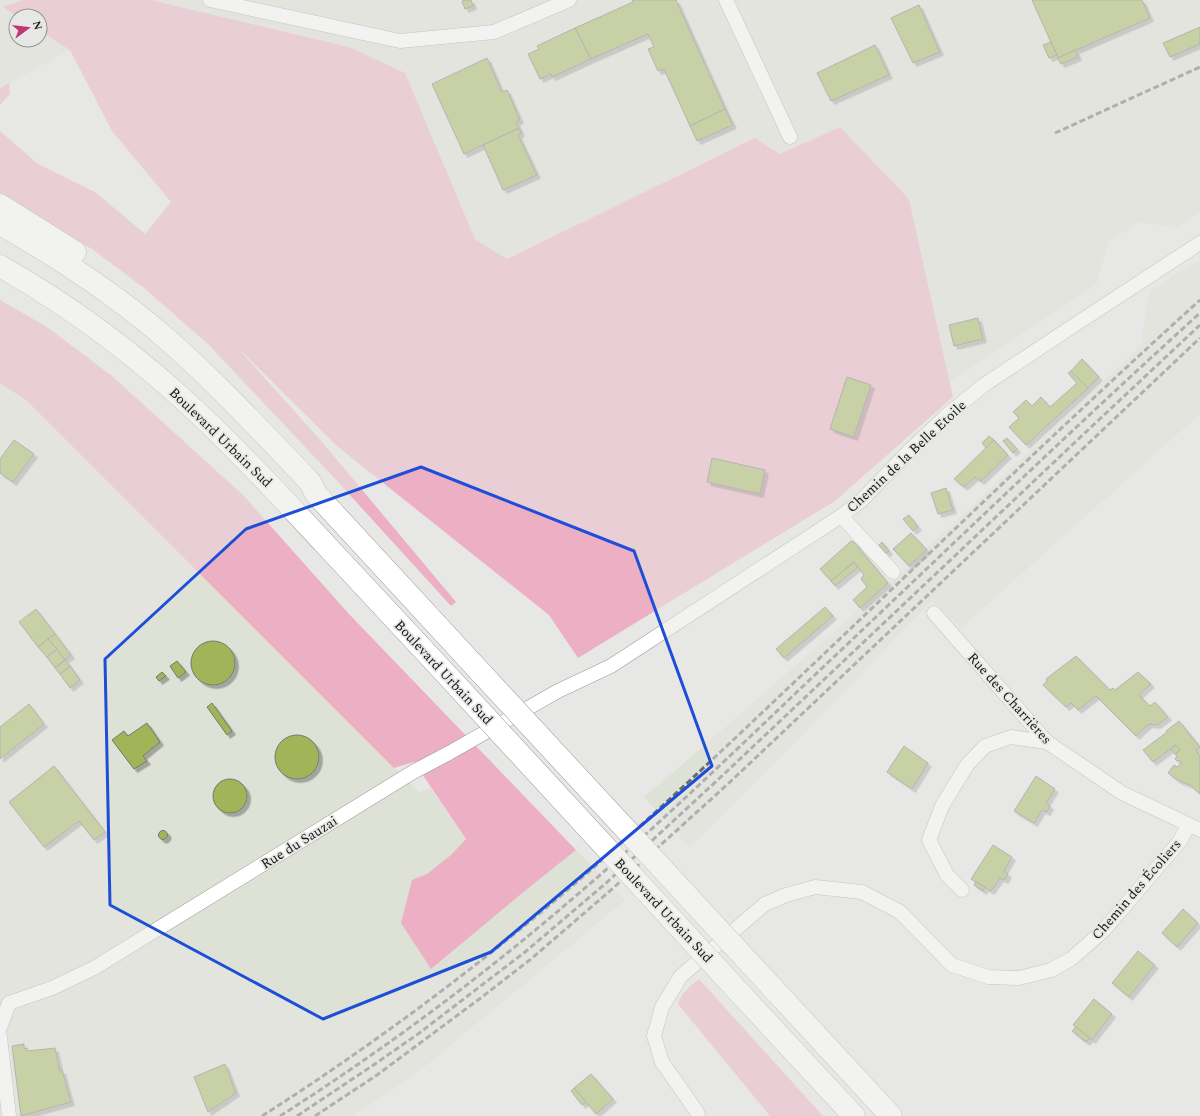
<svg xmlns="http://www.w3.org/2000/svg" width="1200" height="1116" font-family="Spectral,serif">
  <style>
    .built { fill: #dee1d6 }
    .green { fill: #edafc3 }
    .building { fill: #a2b458; stroke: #757673; filter: url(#shadow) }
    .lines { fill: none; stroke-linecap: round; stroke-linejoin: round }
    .street-casing { stroke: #9a9b98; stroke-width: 15 }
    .highway-casing { stroke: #9a9b98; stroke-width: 23 }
    .street { stroke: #fff; stroke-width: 14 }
    .highway { stroke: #fff; stroke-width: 22 }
    .rail { stroke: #6b6c69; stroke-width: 3; stroke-dasharray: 6 3; stroke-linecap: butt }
    .highway-bridge-casing { stroke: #9a9b98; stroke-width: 23; stroke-linecap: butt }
    .highway-bridge { stroke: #fff; stroke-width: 22 }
    .marked { fill: none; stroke: #1d4ed8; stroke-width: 3; stroke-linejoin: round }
    .labels { text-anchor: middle; stroke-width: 3.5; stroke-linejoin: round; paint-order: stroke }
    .street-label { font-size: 14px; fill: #171816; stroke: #e7e8e5 }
  </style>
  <defs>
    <filter id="shadow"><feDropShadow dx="3.5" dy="3.5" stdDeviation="0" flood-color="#0004"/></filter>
  </defs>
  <rect width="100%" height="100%" fill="#e7e8e5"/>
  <g class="built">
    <polygon points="0,0 23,0 3,8 16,16 16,40 40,40 40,31 70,50 0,88"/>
    <polygon points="151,0 1200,0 1200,212 1178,228 1139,222 1108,242 1097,284 950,382 909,199 840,127 780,154 754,138 507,259 475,240 404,73 349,47"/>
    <polygon points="1200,260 1200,414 961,628 932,601 794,744 690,848 644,797 660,784 902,572 1141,345 1149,291"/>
    <polygon points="0,383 27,401 420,793 430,787 466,839 521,894 576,850 625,900 416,1074 353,1116 0,1116"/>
  </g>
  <g class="green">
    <polygon points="23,0 151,0 349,47 405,73 475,239 507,259 755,138 780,154 840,127 909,199 953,397 835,501 578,658 549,615 338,447 237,347 322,442 456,602 451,606 338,482 208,344 144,288 92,249 0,197 0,131 38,164 95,192 145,234 171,202 112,131 70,50 40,31 40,16 16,16 3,7"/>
    <polygon points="9,83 10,94 0,105 0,88"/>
    <polygon points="0,300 47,327 112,376 243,495 349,614 576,850 521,894 431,969 401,923 412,880 427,874 451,855 466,839 414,762 394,768 27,401 0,383"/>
    <path d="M699 979 823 1116H770L678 1004C681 993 690 986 699 979Z"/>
  </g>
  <g class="building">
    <polygon points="465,0 471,0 473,6 465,9 462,1"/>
    <polygon points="632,0 676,0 725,109 690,126 664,69 658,71 648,49 654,47 648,34 591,59 575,28 633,2"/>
    <polygon points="1032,0 1142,0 1150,18 1058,58"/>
    <polygon points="919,5 940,52 913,63 891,18"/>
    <polygon points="1200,27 1200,44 1170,57 1163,43"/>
    <polygon points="575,28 591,59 552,77 551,74 540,79 528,54 539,49 537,46"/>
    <polygon points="1051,42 1057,55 1049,58 1043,45"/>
    <polygon points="875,45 889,75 831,101 817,73"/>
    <polygon points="1075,50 1078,57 1061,64 1058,58"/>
    <polygon points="487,58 502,92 507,90 520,120 516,122 519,128 464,154 432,84"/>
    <polygon points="725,109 733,125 697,141 690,126"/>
    <polygon points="519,128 521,133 518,135 537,175 503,190 483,145"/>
    <polygon points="978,318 983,339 954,346 949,325"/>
    <polygon points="1082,359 1099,377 1088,388 1071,371"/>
    <polygon points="1071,371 1088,388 1026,445 1009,427 1019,418 1013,412 1026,400 1032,406 1041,397 1050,407 1077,383 1068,373"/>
    <polygon points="847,377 871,385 854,437 830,429"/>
    <polygon points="989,436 994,440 986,448 982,443"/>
    <polygon points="1007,438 1017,449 1013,453 1003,441"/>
    <polygon points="14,440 34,454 13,482 0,473 0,459"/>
    <polygon points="994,440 1008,455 981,481 975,477 964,487 954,479"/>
    <polygon points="712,458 765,470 760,494 707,482"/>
    <polygon points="946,488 953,510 938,514 931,493"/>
    <polygon points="909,515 918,527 913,531 903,519"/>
    <polygon points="911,533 927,550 909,566 893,549"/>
    <polygon points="851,541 854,542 888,583 860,608 853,600 867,587 861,579 864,575 854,562 831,581 820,569"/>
    <polygon points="882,542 889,551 886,553 879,545"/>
    <polygon points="854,562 858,567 835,586 831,581"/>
    <polygon points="825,607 833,616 784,658 776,649"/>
    <polygon points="36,609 55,634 38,647 19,622"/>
    <polygon points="55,634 71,655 65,660 48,639"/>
    <polygon points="48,639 57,649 47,657 38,647"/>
    <circle cx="213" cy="663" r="22"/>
    <polygon points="57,649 65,660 55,668 47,657"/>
    <polygon points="1076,656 1110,690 1113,688 1115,690 1138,672 1151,684 1139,695 1150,706 1155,702 1168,717 1157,725 1149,724 1136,736 1096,696 1078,710 1071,703 1066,707 1043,685 1047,681 1046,679"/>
    <polygon points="65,660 70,666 60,674 55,668"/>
    <polygon points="177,661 186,672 178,678 170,666"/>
    <polygon points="70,666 80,680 70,688 60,674"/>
    <polygon points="162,672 166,676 159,681 156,677"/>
    <polygon points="212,703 232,731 227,735 207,707"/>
    <polygon points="29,704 44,724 0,759 0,727"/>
    <polygon points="1179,721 1200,747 1196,750 1200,756 1200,793 1199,793 1190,785 1179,781 1168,773 1174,765 1177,767 1182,763 1181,761 1177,761 1175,759 1177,756 1175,754 1180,750 1176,745 1153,762 1143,750 1167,732 1166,731"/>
    <polygon points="147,723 160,742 143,756 147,761 134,769 112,740 124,731 128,736"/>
    <circle cx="297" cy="757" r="22"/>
    <polygon points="1176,745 1180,750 1175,754 1171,749"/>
    <polygon points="904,746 928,763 912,789 887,772"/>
    <polygon points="54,766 105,832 94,840 79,821 44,847 9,802"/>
    <polygon points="1036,776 1055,789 1046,803 1050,806 1047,812 1042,810 1034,823 1014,811"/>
    <circle cx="230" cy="796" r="17"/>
    <circle cx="163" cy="835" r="4.5"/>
    <polygon points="993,845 1012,857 1004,871 1008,874 1005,880 1000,878 991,891 971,879"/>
    <polygon points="976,882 985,887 983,891 974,885"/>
    <polygon points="1183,909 1198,923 1177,947 1162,933"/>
    <polygon points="1138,951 1155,965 1129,997 1112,983"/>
    <polygon points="1094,999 1112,1014 1092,1040 1073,1025"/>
    <polygon points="1076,1027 1090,1038 1086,1042 1072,1031"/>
    <polygon points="24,1044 24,1049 27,1048 27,1051 55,1048 60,1071 62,1070 71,1102 21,1116 12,1046"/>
    <polygon points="225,1064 236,1093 208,1112 194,1077"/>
    <polygon points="591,1074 613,1099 596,1114 574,1088"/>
    <polygon points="574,1088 586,1102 582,1105 571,1091"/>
  </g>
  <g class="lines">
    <defs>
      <g id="street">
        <polyline points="210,0 400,41 494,32 569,0"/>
        <polyline points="726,0 790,137"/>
        <polyline points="841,516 893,572"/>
        <polyline points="934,613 1047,742 1122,793 1200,830"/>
        <polyline points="962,890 947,875 929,840 942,806 967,765 985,746 1011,737 1047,742"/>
        <polyline points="9,1003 52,988 94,968 413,772 449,753 558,691 611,666 841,516 861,501 908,452 947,415 984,385 1079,322 1200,243"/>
        <polyline points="0,1028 9,1003"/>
        <polyline points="0,1037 9,1116"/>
        <polyline points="698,1116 697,1112 662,1062 654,1036 662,1007 681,976 765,904 786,895 815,887 862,892 900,912 952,965 988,977 1019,978 1051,970 1071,959 1104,930 1180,841 1188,825"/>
      </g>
      <g id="highway">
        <polyline points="0,205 75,252"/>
        <path d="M0 224C60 258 117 295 169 341 219 385 264 434 310 482L316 494 483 675"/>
        <path d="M0 266C72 307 139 357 199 414 243 455 283 499 324 543 369 591 414 640 459 688"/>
        <polyline points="769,984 891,1116"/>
        <polyline points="749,1003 854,1116"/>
      </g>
    </defs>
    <use href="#street" class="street-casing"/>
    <use href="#highway" class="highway-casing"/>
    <use href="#street" class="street"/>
    <use href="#highway" class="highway"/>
    <g class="rail">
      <polyline points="1055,133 1200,67"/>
      <path d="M262 1116C378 1042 488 959 592 869 672 799 749 725 826 652 950 534 1073 415 1200 300"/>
      <path d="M280 1116C382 1051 479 979 571 900 657 827 738 748 819 671 946 551 1071 430 1200 313"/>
      <polyline points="297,1116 372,1066 418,1034 525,952 605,884 723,775 1088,430 1200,325"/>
      <polyline points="315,1116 377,1075 482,997 531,959 611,890 730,782 1200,338"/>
    </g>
    <defs>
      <g id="highway-bridge">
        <polyline points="483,675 769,984"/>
        <polyline points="459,688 749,1003"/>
      </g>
    </defs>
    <use href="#highway-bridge" class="highway-bridge-casing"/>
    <use href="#highway-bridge" class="highway-bridge"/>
  </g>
  <path d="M0 0H1200V1116H0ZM421 467 634 551 712 766 491 952 323 1019 110 905 105 659 246 529Z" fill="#e7e8e5" fill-opacity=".55" fill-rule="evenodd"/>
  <path class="marked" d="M421 467 634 551 712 766 491 952 323 1019 110 905 105 659 246 529Z"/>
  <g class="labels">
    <g class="street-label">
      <text transform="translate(221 437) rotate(44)" y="5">Boulevard Urbain Sud</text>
      <text transform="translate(906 456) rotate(-43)" y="5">Chemin de la Belle Etoile</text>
      <text transform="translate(444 672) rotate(47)" y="5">Boulevard Urbain Sud</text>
      <text transform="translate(1010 698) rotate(48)" y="5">Rue des Charrières</text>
      <text transform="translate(299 842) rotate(-32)" y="5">Rue du Sauzai</text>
      <text transform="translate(1136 889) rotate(-49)" y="5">Chemin des Écoliers</text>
      <text transform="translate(664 910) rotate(47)" y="5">Boulevard Urbain Sud</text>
    </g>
  </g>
  <g transform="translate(28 28) rotate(75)"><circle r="19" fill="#e7e8e5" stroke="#949592"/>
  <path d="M0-3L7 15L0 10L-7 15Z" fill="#c03773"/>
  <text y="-6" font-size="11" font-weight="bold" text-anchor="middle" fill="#171816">N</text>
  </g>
</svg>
